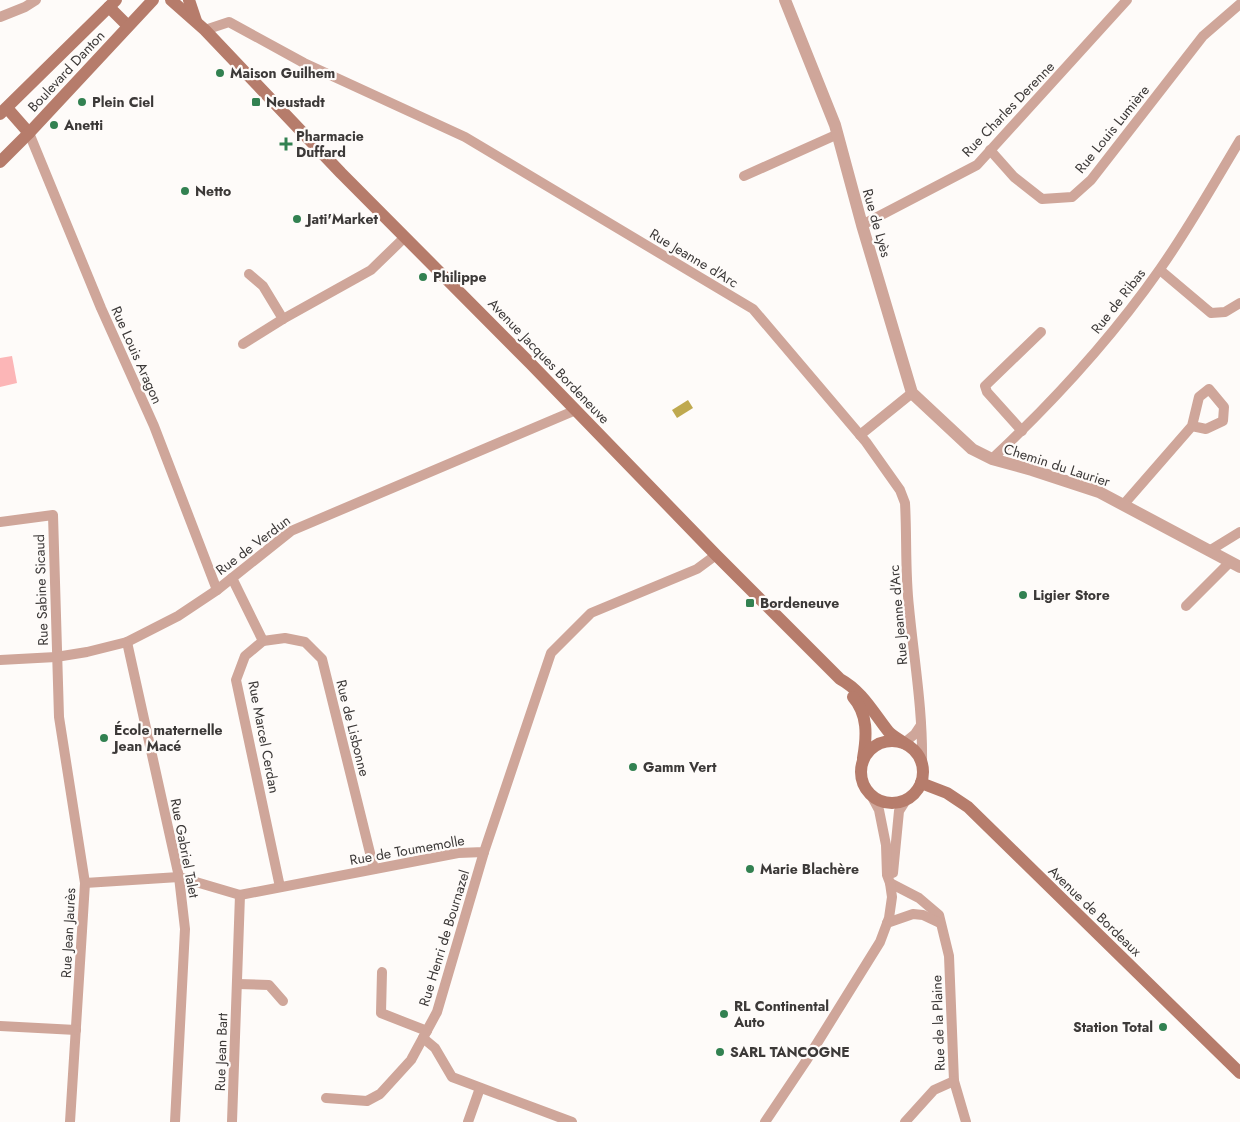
<svg xmlns="http://www.w3.org/2000/svg" width="1240" height="1122" font-family="Jost,sans-serif">
  <style>
    .green { fill: #fcb6b7 }
    .water { fill: #bfa94f }
    .lines { fill: none; stroke-linecap: round; stroke-linejoin: round }
    .minor { stroke: #cfa69a; stroke-width: 10 }
    .tertiary { stroke: #cfa69a; stroke-width: 12 }
    .secondary { stroke: #b67c6b; stroke-width: 12 }
    .poi-dot { fill: #328151; stroke: #fefbf9; stroke-width: 2 }
    .labels { text-anchor: middle; stroke-width: 4.5; stroke-linejoin: round; paint-order: stroke }
    .street-label { font-size: 14px; fill: #3c3938; stroke: #fefbf9 }
    .poi-label { font-size: 14px; font-weight: bold; fill: #3c3938; stroke: #fefbf9; text-anchor: start }
  </style>
  <rect width="100%" height="100%" fill="#fefbf9"/>
  <polygon class="green" points="12,356 17,383 0,387 0,358"/>
  <polygon class="water" points="688,400 693,408 677,418 672,410"/>
  <g class="lines">
    <g class="minor">
      <polyline points="0,17 25,7 36,0"/>
      <path d="M205 30 229 22 304 63 465 137 753 309 866 442 900 490 905 503C907 537 905 572 909 607 914 660 923 710 922 764"/>
      <polyline points="29,133 101,308 154,426 217,590"/>
      <polyline points="990,150 1014,177 1042,199 1072,197 1091,180 1203,36 1240,4"/>
      <polyline points="744,176 838,134"/>
      <polyline points="862,225 977,165 1127,0"/>
      <polyline points="1160,270 1211,313 1225,312 1240,303"/>
      <polyline points="249,274 263,286 283,319 371,270 405,237"/>
      <polyline points="243,344 283,319"/>
      <polyline points="1022,431 987,392 985,386 1041,332"/>
      <polyline points="860,435 912,393"/>
      <path d="M992 459C1054 401 1111 339 1160 269 1189 228 1214 183 1240 140"/>
      <polyline points="1124,504 1192,426 1199,397 1209,389 1224,407 1223,421 1206,429 1192,426"/>
      <polyline points="0,522 53,515 59,717 85,883 70,1122"/>
      <polyline points="1209,551 1240,532"/>
      <polyline points="232,578 263,641 245,656 236,680 280,887"/>
      <polyline points="1186,606 1230,562"/>
      <polyline points="263,641 285,638 305,642 322,659 374,869"/>
      <polyline points="127,642 179,877 185,929 175,1122"/>
      <polyline points="0,660 56,657 87,652 127,642 178,616 217,590 291,531 576,410"/>
      <polyline points="904,743 915,734 921,725"/>
      <polyline points="893,873 899,811 906,800"/>
      <polyline points="85,883 179,877 240,895 458,853 484,852 551,653 591,613 697,569 716,555"/>
      <polyline points="890,883 919,898 939,915 949,956 954,1081 966,1122"/>
      <polyline points="887,923 913,914 923,915 940,923"/>
      <polyline points="382,972 381,1013 427,1031"/>
      <polyline points="237,984 269,985 283,1001"/>
      <polyline points="0,1026 76,1030"/>
      <polyline points="423,1038 435,1048 452,1077 572,1122"/>
      <polyline points="326,1098 367,1101 380,1094 411,1060 437,1012 484,852"/>
      <polyline points="232,1122 240,895"/>
      <polyline points="468,1122 480,1088"/>
      <polyline points="765,1122 806,1061 880,942 889,918 892,897 890,883 887,875 886,845 879,810 872,797"/>
      <polyline points="905,1122 934,1090 954,1081"/>
    </g>
    <polyline class="tertiary" points="785,0 835,125 862,225 912,393 972,449 992,459 1032,470 1099,492 1240,567"/>
    <g class="secondary">
      <path d="M171 0 205 30 341 173 530 363 716 555 840 679C862 691 873 712 888 731 892 736 899 739 904 743"/>
      <polyline points="189,0 196,21"/>
      <polyline points="109,7 128,26"/>
      <polyline points="7,108 29,133"/>
      <polyline points="0,114 116,0"/>
      <polyline points="0,162 29,133 153,0"/>
      <path d="M853 697C868 714 867 736 863 758"/>
      <circle cx="892" cy="772" r="31"/>
      <polyline points="921,783 947,793 968,807 1240,1073"/>
    </g>
  </g>
  <g class="poi-dot">
    <circle cx="220" cy="73" r="5"/>
    <circle cx="82" cy="102" r="5"/>
    <rect x="251" y="97" width="10" height="10" rx="2.5"/>
    <circle cx="54" cy="125" r="5"/>
    <path d="M283.5 136.5h5v5h5v5h-5v5h-5v-5h-5v-5h5z"/>
    <circle cx="185" cy="191" r="5"/>
    <circle cx="297" cy="219" r="5"/>
    <circle cx="423" cy="277" r="5"/>
    <circle cx="1023" cy="595" r="5"/>
    <rect x="745" y="598" width="10" height="10" rx="2.5"/>
    <circle cx="104" cy="738" r="5"/>
    <circle cx="633" cy="767" r="5"/>
    <circle cx="750" cy="869" r="5"/>
    <circle cx="724" cy="1014" r="5"/>
    <circle cx="1163" cy="1027" r="5"/>
    <circle cx="720" cy="1052" r="5"/>
  </g>
  <g class="labels">
    <g class="street-label">
      <text transform="translate(66 71) rotate(-47)" y="5">Boulevard Danton</text>
      <text transform="translate(1008 109) rotate(-46)" y="5">Rue Charles Derenne</text>
      <text transform="translate(1112 129) rotate(-51)" y="5">Rue Louis Lumière</text>
      <text transform="translate(877 223) rotate(74)" y="5">Rue de Lyès</text>
      <text transform="translate(694 258) rotate(31)" y="5">Rue Jeanne d'Arc</text>
      <text transform="translate(1118 301) rotate(-52)" y="5">Rue de Ribas</text>
      <text transform="translate(137 355) rotate(66)" y="5">Rue Louis Aragon</text>
      <text transform="translate(549 361) rotate(46)" y="5">Avenue Jacques Bordeneuve</text>
      <text transform="translate(1057 465) rotate(18)" y="5">Chemin du Laurier</text>
      <text transform="translate(253 545) rotate(-37)" y="5">Rue de Verdun</text>
      <text transform="translate(41 590) rotate(-92)" y="5">Rue Sabine Sicaud</text>
      <text transform="translate(898 615) rotate(-95)" y="5">Rue Jeanne d'Arc</text>
      <text transform="translate(353 728) rotate(76)" y="5">Rue de Lisbonne</text>
      <text transform="translate(264 737) rotate(79)" y="5">Rue Marcel Cerdan</text>
      <text transform="translate(185 848) rotate(79)" y="5">Rue Gabriel Talet</text>
      <text transform="translate(407 850) rotate(-10)" y="5">Rue de Toumemolle</text>
      <text transform="translate(1095 911) rotate(44)" y="5">Avenue de Bordeaux</text>
      <text transform="translate(68 933) rotate(-87)" y="5">Rue Jean Jaurès</text>
      <text transform="translate(444 938) rotate(-73)" y="5">Rue Henri de Bournazel</text>
      <text transform="translate(938 1023) rotate(-92)" y="5">Rue de la Plaine</text>
      <text transform="translate(221 1052) rotate(-88)" y="5">Rue Jean Bart</text>
    </g>
    <g class="poi-label">
      <text x="230" y="78">Maison Guilhem</text>
      <text x="92" y="107">Plein Ciel</text>
      <text x="266" y="107">Neustadt</text>
      <text x="64" y="130">Anetti</text>
      <text x="296" y="141">Pharmacie<tspan x="296" dy="16">Duffard</tspan></text>
      <text x="195" y="196">Netto</text>
      <text x="307" y="224">Jati'Market</text>
      <text x="433" y="282">Philippe</text>
      <text x="1033" y="600">Ligier Store</text>
      <text x="760" y="608">Bordeneuve</text>
      <text x="114" y="735">École maternelle<tspan x="114" dy="16">Jean Macé</tspan></text>
      <text x="643" y="772">Gamm Vert</text>
      <text x="760" y="874">Marie Blachère</text>
      <text x="734" y="1011">RL Continental<tspan x="734" dy="16">Auto</tspan></text>
      <text x="1153" y="1032" text-anchor="end">Station Total</text>
      <text x="730" y="1057">SARL TANCOGNE</text>
    </g>
  </g>
</svg>
